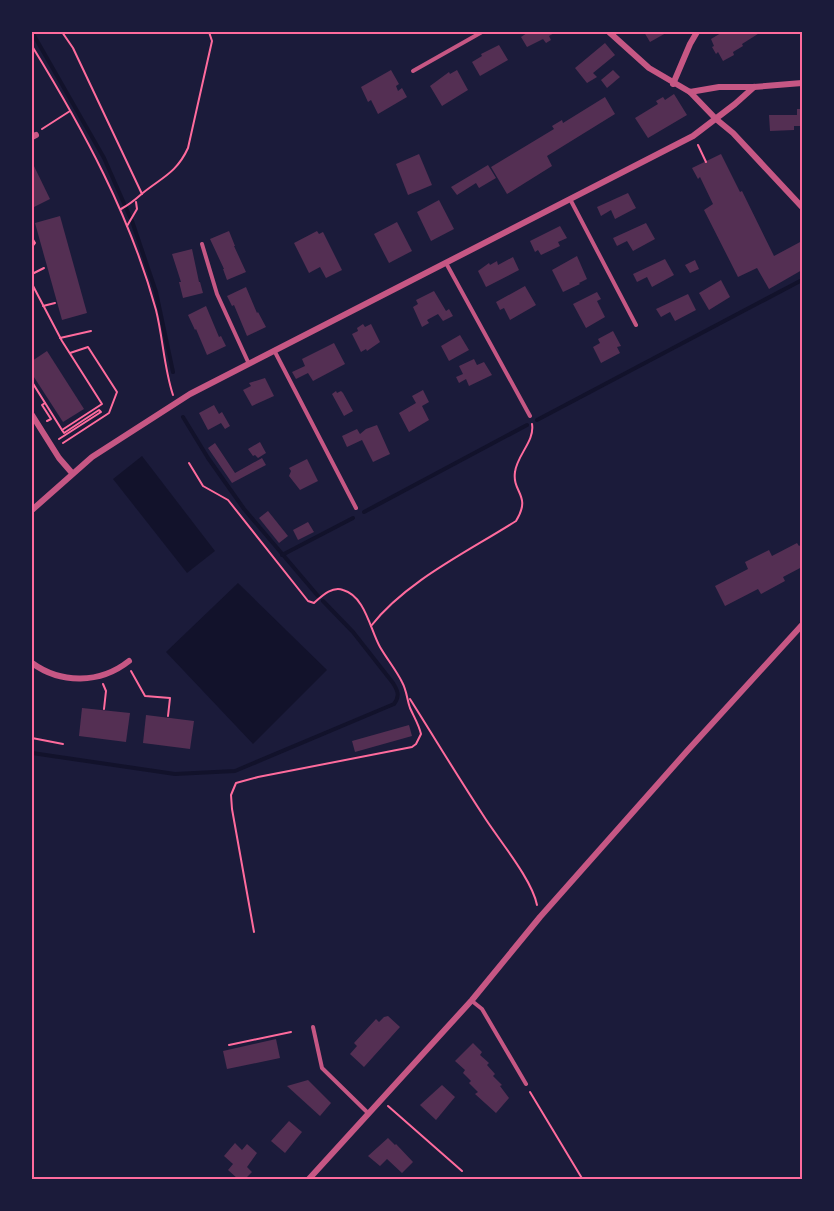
<svg xmlns="http://www.w3.org/2000/svg" width="834" height="1211" font-family="'Space Grotesk',sans-serif">
  <style>
    .water { fill: #12122b }
    .lines { fill: none; stroke-linecap: round; stroke-linejoin: round }
    .stream { stroke: #12122b; stroke-width: 4 }
    .building { fill: #542f53 }
    .path { stroke: #ff6b9d; stroke-width: 2 }
    .service { stroke: #c65784; stroke-width: 4 }
    .minor { stroke: #c65784; stroke-width: 6 }
    .neatline { fill: none; stroke: #ff6b9d; stroke-width: 2 }
  </style>
  <rect width="100%" height="100%" fill="#1b1b3a"/>
  <g class="water">
    <polygon points="142,456 215,551 187,573 113,479"/>
    <polygon points="238,583 327,670 253,744 166,652"/>
  </g>
  <g class="lines">
    <g class="stream">
      <polyline points="32,32 104,158 130,217"/>
      <polyline points="132,221 156,292 173,372"/>
      <polyline points="183,417 208,458 244,509 318,596"/>
      <polyline points="537,420 802,280"/>
      <polyline points="364,512 527,425"/>
      <polyline points="282,555 353,518"/>
      <path d="M32 753 175 774 235 771 394 704C400 696 398 691 393 683L353 632 323 601"/>
    </g>
  </g>
  <g class="building">
    <polygon points="526,32 556,32 549,36 551,40 546,43 543,39 527,47 521,37 527,33"/>
    <polygon points="644,32 666,32 666,33 650,42"/>
    <polygon points="720,32 761,32 742,44 743,46 733,52 734,55 723,61 718,52 716,54 712,47 714,46 711,39 721,33"/>
    <polygon points="605,43 615,55 593,73 597,77 587,83 575,68"/>
    <polygon points="499,45 508,60 480,76 472,62 482,56 481,54"/>
    <polygon points="391,70 399,84 396,86 398,91 402,88 407,97 378,114 371,100 368,102 361,87"/>
    <polygon points="457,70 468,90 442,106 430,86 449,72 450,74"/>
    <polygon points="613,70 620,77 607,88 601,80"/>
    <polygon points="674,94 687,115 648,138 635,118 658,104 656,101 663,97 665,100"/>
    <polygon points="605,97 615,114 547,156 552,166 507,194 491,167 554,129 552,126 562,120 563,123"/>
    <polygon points="797,109 802,109 802,126 794,126 794,130 770,131 769,115 797,115"/>
    <polygon points="419,154 432,185 408,195 396,164"/>
    <polygon points="721,154 740,192 742,191 774,256 802,241 802,270 769,289 757,268 738,277 704,210 713,204 700,177 698,179 692,168"/>
    <polygon points="32,162 50,199 32,208"/>
    <polygon points="488,165 496,178 479,188 476,183 457,195 451,187"/>
    <polygon points="628,193 636,208 615,219 611,210 601,216 597,207"/>
    <polygon points="439,200 454,229 431,241 417,212"/>
    <polygon points="60,216 87,313 62,320 35,223"/>
    <polygon points="397,222 412,251 389,263 374,234"/>
    <polygon points="646,223 655,239 633,251 627,241 617,246 613,238"/>
    <polygon points="560,226 567,238 558,242 560,246 541,255 538,250 535,252 530,241"/>
    <polygon points="229,231 235,246 234,246 246,272 227,280 223,269 224,269 210,239"/>
    <polygon points="317,231 319,234 323,232 342,270 326,278 320,267 309,273 294,243"/>
    <polygon points="192,249 199,282 200,282 203,293 183,298 179,282 181,282 172,254"/>
    <polygon points="577,256 587,279 579,283 580,284 563,292 552,270"/>
    <polygon points="513,257 519,270 486,287 478,271 489,263 490,265 497,261 498,265"/>
    <polygon points="665,259 674,275 652,287 647,277 637,282 633,274"/>
    <polygon points="695,260 699,269 690,273 685,265"/>
    <polygon points="721,280 730,297 709,310 699,293"/>
    <polygon points="525,286 536,305 510,320 504,308 500,310 496,302"/>
    <polygon points="246,287 257,313 258,312 266,327 247,336 234,305 232,306 227,296"/>
    <polygon points="434,291 446,311 449,309 453,316 443,321 438,314 427,320 429,323 422,327 413,307 418,304 416,300"/>
    <polygon points="597,292 601,299 597,301 605,317 586,328 573,304"/>
    <polygon points="688,294 696,310 675,321 670,312 661,317 656,309"/>
    <polygon points="206,306 219,337 221,336 226,346 207,355 196,329 195,330 188,315"/>
    <polygon points="363,324 365,327 371,324 380,342 367,351 366,349 361,352 352,334 358,331 357,328"/>
    <polygon points="613,331 621,346 617,347 620,353 601,363 593,347 600,343 598,339"/>
    <polygon points="460,335 469,350 449,361 441,346"/>
    <polygon points="334,343 345,364 313,381 308,373 296,379 292,372 305,366 302,359"/>
    <polygon points="47,351 84,409 63,422 32,374 32,361"/>
    <polygon points="474,359 477,365 484,362 492,375 469,386 466,379 459,383 456,377 463,374 459,366"/>
    <polygon points="265,378 274,396 252,406 243,390 251,386 249,383"/>
    <polygon points="423,390 429,402 422,406 429,420 409,432 399,413 416,403 412,396"/>
    <polygon points="336,391 337,393 341,391 343,393 353,411 344,416 332,394"/>
    <polygon points="214,405 219,414 222,412 230,426 225,429 221,423 208,430 199,413"/>
    <polygon points="377,425 390,454 373,462 362,440 347,447 342,436 357,429 360,434 366,429"/>
    <polygon points="260,442 266,453 258,458 255,455 253,456 248,449"/>
    <polygon points="215,443 235,473 262,458 266,465 232,483 208,448"/>
    <polygon points="307,459 318,481 300,490 289,476 291,471 289,468"/>
    <polygon points="268,511 288,536 279,543 259,518"/>
    <polygon points="308,522 314,532 298,540 293,530"/>
    <polygon points="797,543 799,546 802,544 802,567 783,577 785,581 761,594 758,589 725,606 715,586 748,569 745,562 769,550 772,556"/>
    <polygon points="82,708 130,713 126,742 79,736"/>
    <polygon points="146,715 194,721 190,749 143,743"/>
    <polygon points="409,725 412,736 355,752 352,741"/>
    <polygon points="388,1016 400,1027 364,1067 350,1054 357,1046 354,1043 376,1019 379,1022 384,1017"/>
    <polygon points="276,1039 280,1058 227,1069 223,1051"/>
    <polygon points="473,1043 482,1052 480,1055 489,1063 487,1065 495,1074 493,1076 502,1085 500,1086 509,1098 496,1113 475,1094 478,1092 469,1083 471,1081 463,1073 465,1070 455,1061"/>
    <polygon points="308,1080 331,1103 320,1116 287,1086"/>
    <polygon points="442,1085 455,1097 436,1120 420,1105"/>
    <polygon points="289,1121 302,1132 285,1153 271,1141"/>
    <polygon points="388,1138 395,1145 396,1144 413,1162 402,1173 387,1159 380,1166 368,1156"/>
    <polygon points="235,1143 242,1150 247,1144 257,1153 247,1167 252,1172 245,1179 238,1179 228,1170 233,1164 224,1156"/>
  </g>
  <g class="lines">
    <g class="path">
      <polyline points="62,32 73,48 142,194"/>
      <path d="M32 46C83 129 130 215 156 310 163 338 164 368 173 395"/>
      <polyline points="42,129 70,111"/>
      <polyline points="698,145 706,162"/>
      <path d="M121 209C131 204 136 199 144 192 163 177 177 172 188 148L212 41 209 32"/>
      <polyline points="127,226 137,209 136,202"/>
      <polyline points="32,238 35,243 32,247"/>
      <polyline points="32,274 44,268"/>
      <polyline points="32,284 62,341 102,404 62,430 32,382"/>
      <polyline points="43,306 55,303"/>
      <polyline points="60,338 91,331"/>
      <polyline points="45,403 42,405 51,419 47,421"/>
      <polyline points="59,439 101,412 99,410 64,433 62,430"/>
      <polyline points="63,443 109,413 117,392 88,347 70,353"/>
      <path d="M189 463 203 486 228 500 308 601 314 603C322 596 332 586 343 590 365 596 370 629 380 647 387 659 396 670 402 682 407 691 407 700 410 708 414 717 419 725 421 734L416 744 412 747 258 777 236 783 231 795 232 809 254 932"/>
      <path d="M371 626C406 581 469 551 516 521 532 495 512 493 515 472 517 455 535 441 532 424"/>
      <polyline points="131,671 145,696 170,698 168,716"/>
      <polyline points="103,684 106,691 104,709"/>
      <path d="M410 699C434 737 458 777 483 815 498 839 532 879 537 905"/>
      <polyline points="32,738 63,744"/>
      <polyline points="229,1045 291,1032"/>
      <polyline points="530,1092 583,1180"/>
      <polyline points="388,1106 462,1171"/>
    </g>
    <g class="service">
      <polyline points="413,71 482,32"/>
      <polyline points="570,199 636,325"/>
      <polyline points="202,244 217,294 249,364"/>
      <polyline points="446,263 530,416"/>
      <polyline points="275,352 356,508"/>
      <polyline points="472,1001 482,1009 526,1084"/>
      <polyline points="313,1027 322,1068 368,1113"/>
    </g>
    <g class="minor">
      <polyline points="609,32 649,68 690,92 719,87 754,87 802,83"/>
      <polyline points="673,84 690,44 697,32"/>
      <polyline points="690,92 716,119 733,133 802,207"/>
      <polyline points="32,137 36,135"/>
      <polyline points="32,415 59,458 72,473"/>
      <polyline points="32,510 92,457 190,394 693,136 735,104 754,87"/>
      <path d="M32 663C61 684 100 684 129 661"/>
      <polyline points="308,1180 472,1000 540,917 688,750 802,625"/>
    </g>
  </g>
  <rect width="834" height="1211" fill="none" stroke="#1b1b3a" stroke-width="66"/>
  <rect x="33" y="33" width="768" height="1145" class="neatline"/>
</svg>
